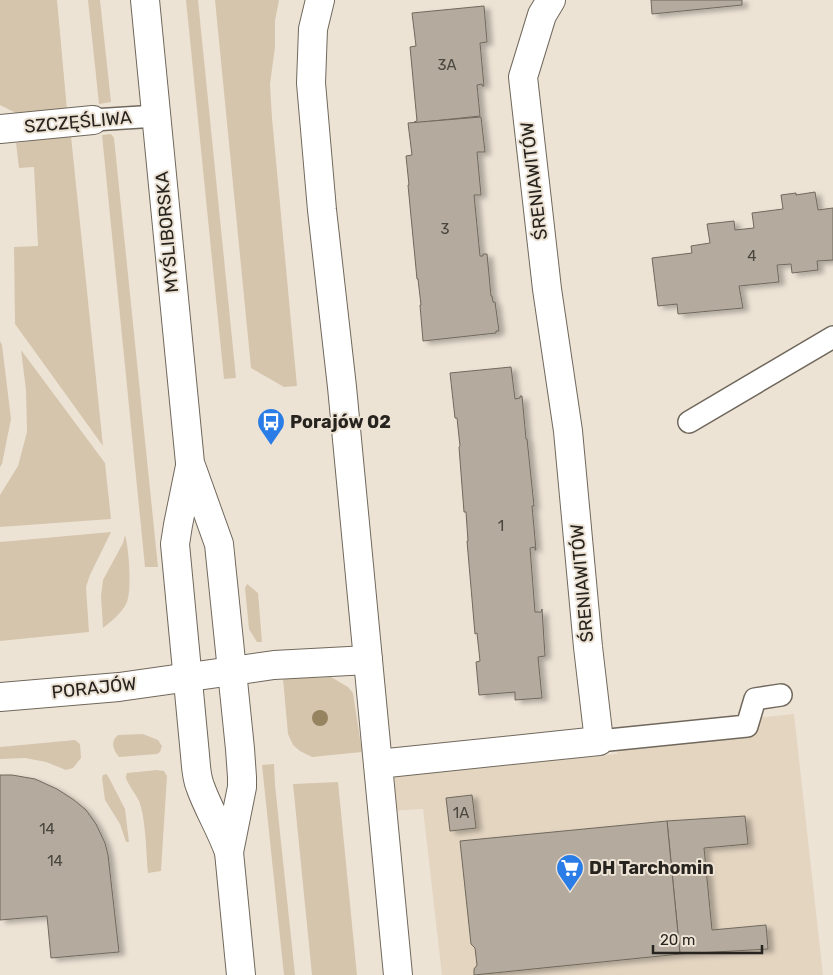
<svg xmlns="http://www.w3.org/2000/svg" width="833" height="975" font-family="Rubik,sans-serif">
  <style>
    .built { fill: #e4d5c1 }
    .green { fill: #d6c5ad }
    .building { fill: #b4ab9e; stroke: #71695d; filter: url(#shadow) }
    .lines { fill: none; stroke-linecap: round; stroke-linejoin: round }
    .service-casing { stroke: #70685c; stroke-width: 24 }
    .minor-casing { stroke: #70685c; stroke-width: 30 }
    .tertiary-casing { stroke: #70685c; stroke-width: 30 }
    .service { stroke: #fff; stroke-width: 21 }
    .minor { stroke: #fff; stroke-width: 28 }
    .tertiary { stroke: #fff; stroke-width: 28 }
    .tree { fill: #968360 }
    .labels { text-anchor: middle; stroke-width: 4; stroke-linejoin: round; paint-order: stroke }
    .number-label { font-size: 15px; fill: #4a463f }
    .street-label { font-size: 18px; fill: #27241f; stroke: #ede3d5 }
    .poi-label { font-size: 18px; font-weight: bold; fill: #27241f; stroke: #ede3d5; text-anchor: start }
  </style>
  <defs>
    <filter id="shadow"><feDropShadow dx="5.5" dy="3" stdDeviation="2.5" flood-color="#0004"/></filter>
  </defs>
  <rect width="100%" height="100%" fill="#ede3d5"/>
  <polygon class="built" points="794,714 823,975 442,975 423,809 392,811 393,777 617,754 619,732"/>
  <g class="green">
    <polygon points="0,0 57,0 67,110 16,113 0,105"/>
    <polygon points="88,0 100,0 111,102 99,104"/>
    <polygon points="186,0 198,0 236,378 224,379"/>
    <polygon points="215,0 279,0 275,21 275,47 270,84 272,118 297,386 284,387 251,368"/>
    <polygon points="111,134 114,138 158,567 145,567 102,135"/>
    <polygon points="71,136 103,446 15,324 14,247 38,246 34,167 19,168 16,143"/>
    <polygon points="0,341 2,345 11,419 2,464 0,467"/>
    <polygon points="21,350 105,463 111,519 0,527 0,495 18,466 27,432 26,390"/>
    <polygon points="111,532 90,575 86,587 89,632 0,641 0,542"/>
    <path d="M125 535C129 549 132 589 127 602 122 613 112 621 103 628L101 596 103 580 123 543Z"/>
    <polygon points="247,584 258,593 262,642 257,642 249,629 245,588"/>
    <polygon points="331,677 348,687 353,693 362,752 312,757 300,751 293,745 288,734 283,679"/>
    <path d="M143 734 158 740 162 746 160 752 157 754 119 757C113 750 110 741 118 735Z"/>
    <polygon points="75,740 80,744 81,758 73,768 66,770 46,762 25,758 0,759 0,747"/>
    <polygon points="274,764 275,785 295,975 284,975 262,765"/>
    <path d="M157 770 164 771 167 776 161 871 148 873C146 853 146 819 139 801 137 796 125 780 126 777 126 776 126 775 127 773Z"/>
    <polygon points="106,774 108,776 125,809 129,842 126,842 120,824 105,800 102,778 103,775"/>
    <polygon points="338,782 357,975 312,975 293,784"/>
  </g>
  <g class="building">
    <polygon points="651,0 742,0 742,5 652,14"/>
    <polygon points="484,6 487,42 480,43 484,86 482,86 482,84 477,85 480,116 414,123 414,122 417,121 410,47 416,46 412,13"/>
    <polygon points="481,117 485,152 477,152 481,195 474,195 480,256 483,256 483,254 487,254 491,296 492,296 493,302 495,302 499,331 496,331 496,333 423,341 420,305 421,305 418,279 417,279 408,185 409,185 406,156 412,155 408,123"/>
    <polygon points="815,192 818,210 833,208 833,260 817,261 818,270 792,273 791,264 777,265 779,282 739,286 743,308 678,314 677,304 658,306 652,258 692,253 691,246 710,243 707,224 734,221 735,230 754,228 752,213 783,209 781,195 796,193 796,195"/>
    <polygon points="511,367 515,399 520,398 520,396 522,396 526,439 527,439 534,506 532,506 536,550 535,550 535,547 530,548 535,612 541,612 542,609 545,656 538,657 542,698 515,700 515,692 479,695 476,662 480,661 477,633 475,634 467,541 468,541 466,512 464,512 459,447 460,446 457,418 455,418 450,373"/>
    <polygon points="0,775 12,775 35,779 57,789 74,800 86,810 96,824 105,843 108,855 119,952 51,958 47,916 0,920"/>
    <polygon points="472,795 476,828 450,831 446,798"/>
    <polygon points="745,816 748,844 704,848 712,930 766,925 768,949 680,954 667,821"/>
    <polygon points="667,821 680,954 474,975 474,969 477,965 475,948 471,944 460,841"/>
  </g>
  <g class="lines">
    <defs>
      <g id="service">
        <polyline points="93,120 157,116"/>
        <polyline points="689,422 833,337"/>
        <polyline points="599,741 747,726 755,699 781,695"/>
      </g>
      <g id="minor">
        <polyline points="320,0 313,29 311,83 322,210 342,387 398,975"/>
        <polyline points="0,129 93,120"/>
        <polyline points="0,697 119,687 274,665 368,660"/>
        <polyline points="378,764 599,741 588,647 568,431 547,289 523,77 542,15 551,0"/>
      </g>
      <g id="tertiary">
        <polyline points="145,0 190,463 219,544 240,749 242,777 242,787 229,852"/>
        <path d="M190 466 178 525 175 544 195 755C196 765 196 776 200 786 208 809 221 829 229 852L241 975"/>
      </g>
    </defs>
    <use href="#service" class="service-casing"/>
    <use href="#minor" class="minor-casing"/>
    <use href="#tertiary" class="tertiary-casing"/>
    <use href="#service" class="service"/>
    <use href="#minor" class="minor"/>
    <use href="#tertiary" class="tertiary"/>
  </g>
  <circle class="tree" cx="320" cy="718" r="8"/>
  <defs>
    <symbol id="bus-pin" viewBox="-11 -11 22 30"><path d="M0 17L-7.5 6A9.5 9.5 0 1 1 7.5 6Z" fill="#2a7ce7" stroke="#ede3d5"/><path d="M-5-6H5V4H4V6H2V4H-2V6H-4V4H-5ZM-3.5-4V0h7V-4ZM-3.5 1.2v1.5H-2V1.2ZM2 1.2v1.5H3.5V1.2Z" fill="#fff"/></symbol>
    <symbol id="supermarket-pin" viewBox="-11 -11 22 30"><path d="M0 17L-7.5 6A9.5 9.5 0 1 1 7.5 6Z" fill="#2a7ce7" stroke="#ede3d5"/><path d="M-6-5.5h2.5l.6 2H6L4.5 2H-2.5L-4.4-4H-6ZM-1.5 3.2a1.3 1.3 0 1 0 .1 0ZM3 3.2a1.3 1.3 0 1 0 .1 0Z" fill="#fff"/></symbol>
  </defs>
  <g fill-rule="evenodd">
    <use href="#bus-pin" x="255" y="406" width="32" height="43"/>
    <use href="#supermarket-pin" x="554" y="852" width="32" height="43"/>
  </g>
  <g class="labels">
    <g class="number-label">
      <text x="447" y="70">3A</text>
      <text x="445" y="234">3</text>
      <text x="752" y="261">4</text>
      <text x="501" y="531">1</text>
      <text x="461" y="818">1A</text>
      <text x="47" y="834">14</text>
      <text x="55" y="866">14</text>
    </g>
    <g class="street-label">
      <text transform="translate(78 122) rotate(-5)" y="6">SZCZĘŚLIWA</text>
      <text transform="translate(534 181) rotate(-97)" y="6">ŚRENIAWITÓW</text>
      <text transform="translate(167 232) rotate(-95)" y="6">MYŚLIBORSKA</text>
      <text transform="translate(582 583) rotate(-95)" y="6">ŚRENIAWITÓW</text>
      <text transform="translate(94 688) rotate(-6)" y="6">PORAJÓW</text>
    </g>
    <g class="poi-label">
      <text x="290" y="428">Porajów 02</text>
      <text x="589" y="874">DH Tarchomin</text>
    </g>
  </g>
  <path d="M653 945v8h109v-8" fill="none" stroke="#27241f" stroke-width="2.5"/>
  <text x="660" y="945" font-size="15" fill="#27241f" stroke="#ede3d5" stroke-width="4" paint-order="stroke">20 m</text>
</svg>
